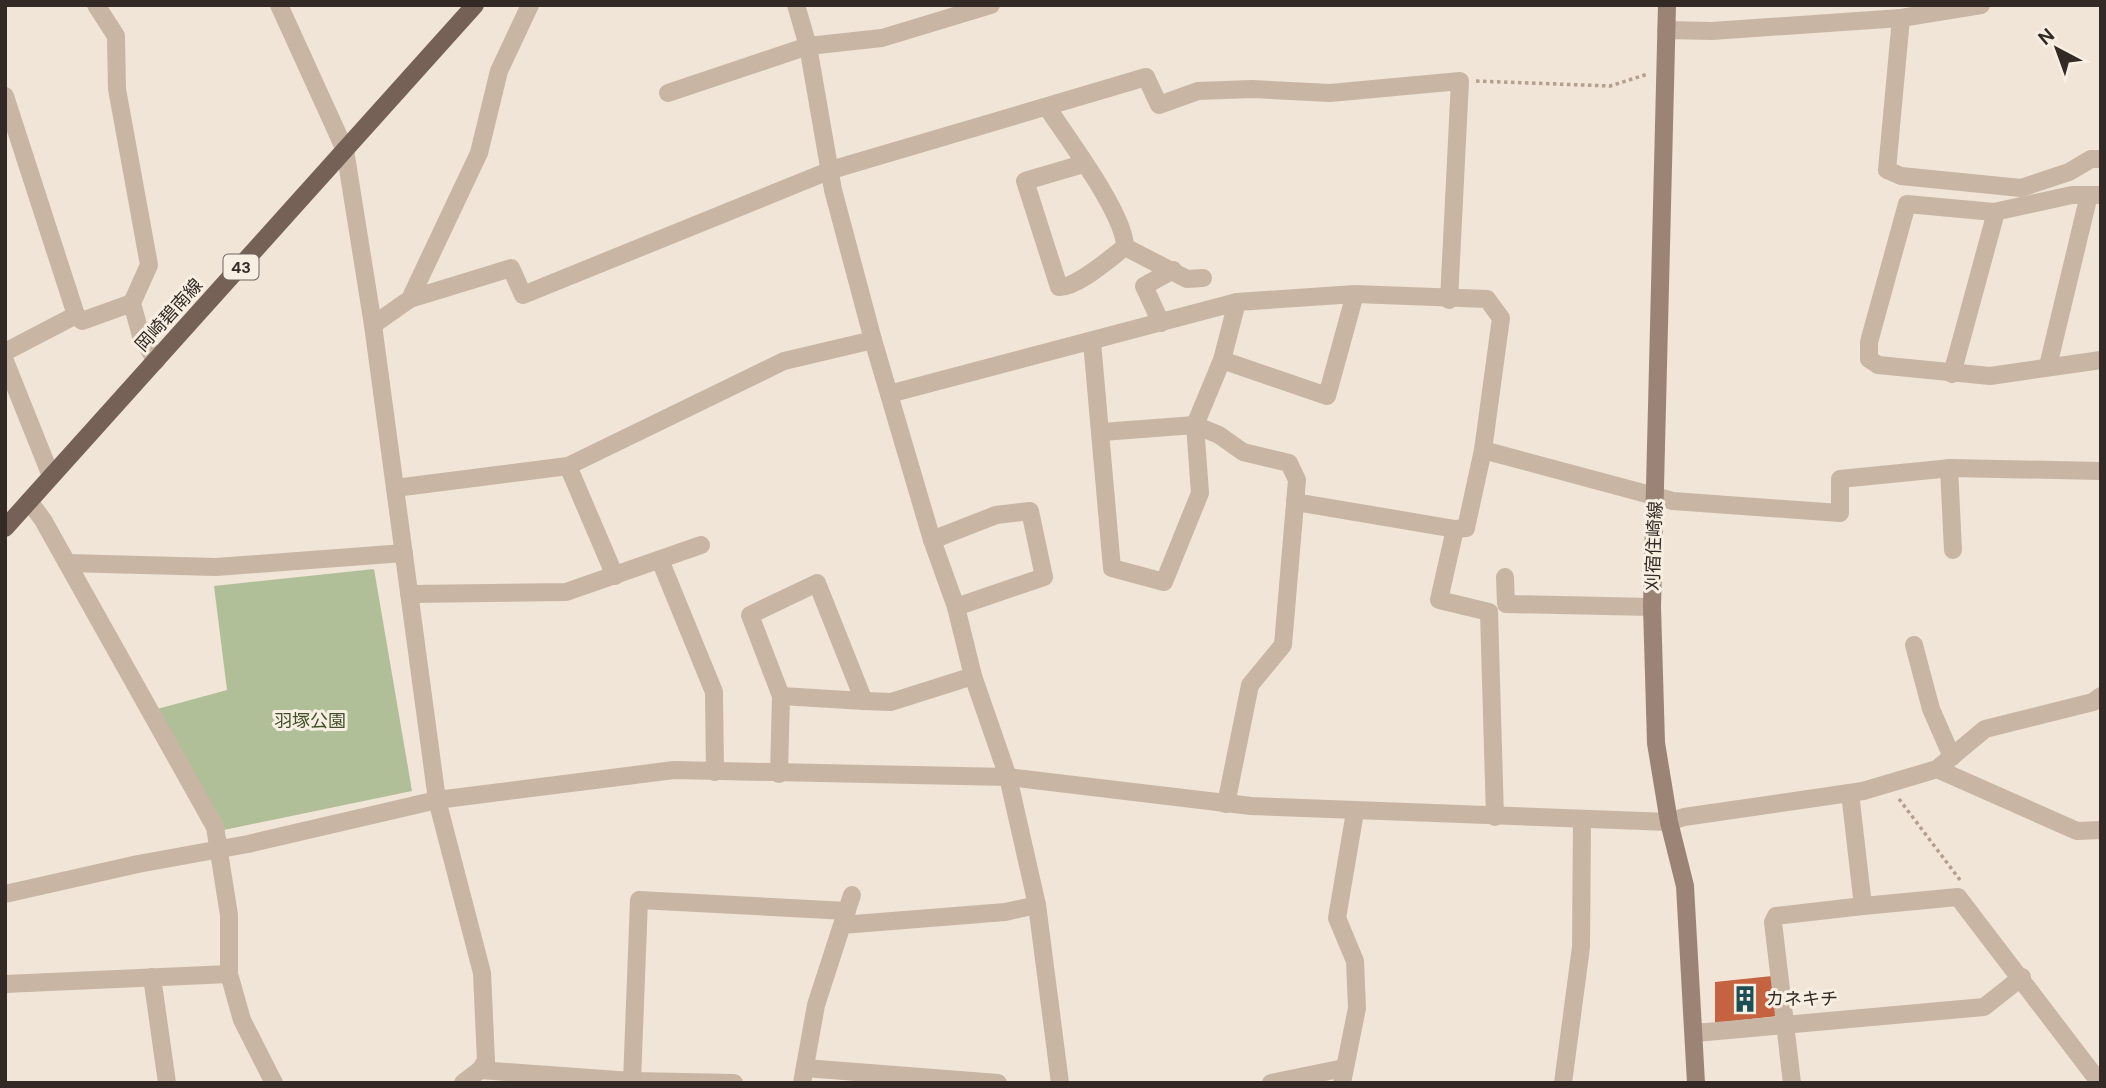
<svg xmlns="http://www.w3.org/2000/svg" width="2106" height="1088" font-family="'DM Sans','Noto Sans JP',sans-serif">
  <style>
    .green { fill: #b1bf98 }
    .building { fill: #c56341 }
    .lines { fill: none; stroke-linecap: round; stroke-linejoin: round }
    .path { stroke: #b49f8e; stroke-width: 3.5; stroke-dasharray: 3.5 3.5; stroke-linecap: butt }
    .minor { stroke: #c8b5a4; stroke-width: 18 }
    .secondary { stroke: #9b8475; stroke-width: 18 }
    .primary { stroke: #756156; stroke-width: 18 }
    .labels { text-anchor: middle; stroke-width: 6; stroke-linejoin: round; paint-order: stroke }
    .shield { fill: #f8efe3; stroke: #6e655e; stroke-width: 2 }
    .shield-label { font-size: 16px; font-weight: bold; fill: #332a25 }
    .street-label { font-size: 18px; fill: #332a25; stroke: #f8efe3 }
    .park-label { font-size: 18px; fill: #42512a; stroke: #f8efe3 }
    .poi-label { font-size: 18px; fill: #332a25; stroke: #f8efe3; text-anchor: start }
  </style>
  <rect width="100%" height="100%" fill="#f0e5d7"/>
  <polygon class="green" points="374,569 412,791 224,830 150,711 227,690 214,586"/>
  <polygon class="building" points="1772,976 1778,1016 1715,1023 1715,982"/>
  <g class="lines">
    <g class="path">
      <polyline points="1476,81 1610,86 1648,74"/>
      <polyline points="1899,799 1960,880"/>
    </g>
    <g class="minor">
      <polyline points="96,5 116,36 117,89 149,265 132,303 141,336 156,361"/>
      <polyline points="279,5 345,150 373,325 437,800 482,973 486,1061 480,1070 463,1083"/>
      <polyline points="796,5 808,46 833,190 873,340 932,540 956,607 973,676 1008,777 1037,905 1060,1083"/>
      <polyline points="1901,18 1887,170 1901,176 2021,188 2069,172 2091,159 2101,159"/>
      <polyline points="1666,30 1712,31 1901,18 1981,5"/>
      <polyline points="668,93 808,46 882,38 991,5"/>
      <polyline points="5,96 76,315 5,352"/>
      <path d="M1047 107C1067 138 1125 214 1125 247 1110 258 1077 288 1059 287L1025 181 1083 164"/>
      <polyline points="2101,195 2072,195 1994,212 1907,204 1869,342 1869,359 1878,365 1990,376 2101,360"/>
      <polyline points="1125,247 1187,279 1203,278"/>
      <polyline points="410,299 511,268 523,295 831,170 1146,77 1159,105 1198,91 1252,89 1330,93 1460,81 1449,300"/>
      <polyline points="76,315 82,321 132,303"/>
      <polyline points="1161,323 1144,286 1173,270"/>
      <polyline points="373,325 410,299 479,153 499,71 530,5"/>
      <polyline points="1092,342 1112,568 1164,582 1200,493 1195,425 1102,432"/>
      <polyline points="1222,360 1327,396 1355,294"/>
      <polyline points="5,361 51,476"/>
      <polyline points="2048,366 2089,195"/>
      <polyline points="1952,374 1996,212"/>
      <polyline points="889,394 1237,302 1355,294 1487,299 1501,318 1483,450 1466,528 1455,529 1295,502"/>
      <polyline points="1483,450 1673,501 1840,513 1840,479 1951,468 2101,471"/>
      <polyline points="568,466 615,576"/>
      <polyline points="1949,468 1953,550"/>
      <polyline points="395,488 568,466 784,361 873,340"/>
      <polyline points="29,501 43,520 215,827 229,915 229,974 242,1020 274,1083"/>
      <polyline points="1455,529 1439,600 1489,612 1495,817"/>
      <polyline points="932,540 996,515 1030,511 1044,577 956,607"/>
      <polyline points="660,560 714,692 715,772"/>
      <polyline points="67,563 216,567 404,553"/>
      <polyline points="1505,577 1506,604 1652,607"/>
      <polyline points="409,594 566,592 701,545"/>
      <polyline points="1914,645 1931,709 1952,757"/>
      <polyline points="781,696 864,701"/>
      <polyline points="1937,769 2077,831 2101,830"/>
      <polyline points="779,774 781,696 750,615 817,583 864,701 891,702 973,676"/>
      <polyline points="1850,793 1863,906 1958,897 2100,1083"/>
      <polyline points="1226,804 1250,685 1283,645 1297,480 1289,463 1243,452 1219,435 1195,425 1222,360 1237,302"/>
      <polyline points="5,894 138,864 248,844 437,800 674,770 1008,777 1251,806 1669,822 1684,817 1863,791 1937,769 1985,729 2093,702 2101,696"/>
      <polyline points="843,922 852,895"/>
      <polyline points="152,977 167,1083"/>
      <polyline points="5,984 229,974"/>
      <polyline points="1695,1033 1984,1007 2022,977"/>
      <polyline points="805,1068 998,1083"/>
      <polyline points="480,1070 632,1081 734,1083"/>
      <polyline points="632,1081 639,900 847,911"/>
      <polyline points="802,1083 816,1005 842,925 1005,912 1037,905"/>
      <polyline points="1271,1083 1344,1068"/>
      <polyline points="1342,1083 1357,1008 1355,961 1337,918 1355,812"/>
      <polyline points="1563,1083 1581,947 1582,820"/>
      <polyline points="1792,1083 1773,922 1776,916 1863,906"/>
    </g>
    <polyline class="secondary" points="1667,5 1652,607 1656,743 1669,822 1685,886 1696,1083"/>
    <polyline class="primary" points="5,528 475,5"/>
  </g>
  <defs>
    <symbol id="building-bare" viewBox="-9 -9 18 18"><path d="M-4-6H4V6H1V3H-1V6H-4ZM-2.5-4.3h1.7v1.8h-1.7ZM.8-4.3h1.7v1.8H.8ZM-2.5-1h1.7V.8h-1.7ZM.8-1h1.7V.8H.8Z" fill="#1c4f54" stroke="#f8efe3" stroke-width="2.5" paint-order="stroke"/></symbol>
  </defs>
  <g fill-rule="evenodd">
    <use href="#building-bare" x="1726" y="980" width="38" height="38"/>
  </g>
  <g class="labels">
    <rect class="shield" x="223.5" y="254.5" width="35" height="25" rx="5"/>
    <g class="shield-label">
      <text x="241" y="273">43</text>
    </g>
    <g class="street-label">
      <text transform="translate(169 315) rotate(-48)" y="6">岡崎碧南線</text>
      <text transform="translate(1654 546) rotate(-88)" y="6">刈宿住崎線</text>
    </g>
    <g class="park-label">
      <text x="310" y="727">羽塚公園</text>
    </g>
    <g class="poi-label">
      <text x="1766" y="1005">カネキチ</text>
    </g>
  </g>
  <rect width="2106" height="1088" fill="none" stroke="#332a25" stroke-width="14"/>
  <g transform="translate(2057 49) rotate(319)" stroke="#f8efe3" stroke-width="5" paint-order="stroke">
  <path d="M0-5L12 26L0 18L-12 26Z" fill="#332a25"/>
  <text y="-10" font-size="19" font-weight="bold" text-anchor="middle" fill="#332a25">N</text>
  </g>
</svg>
